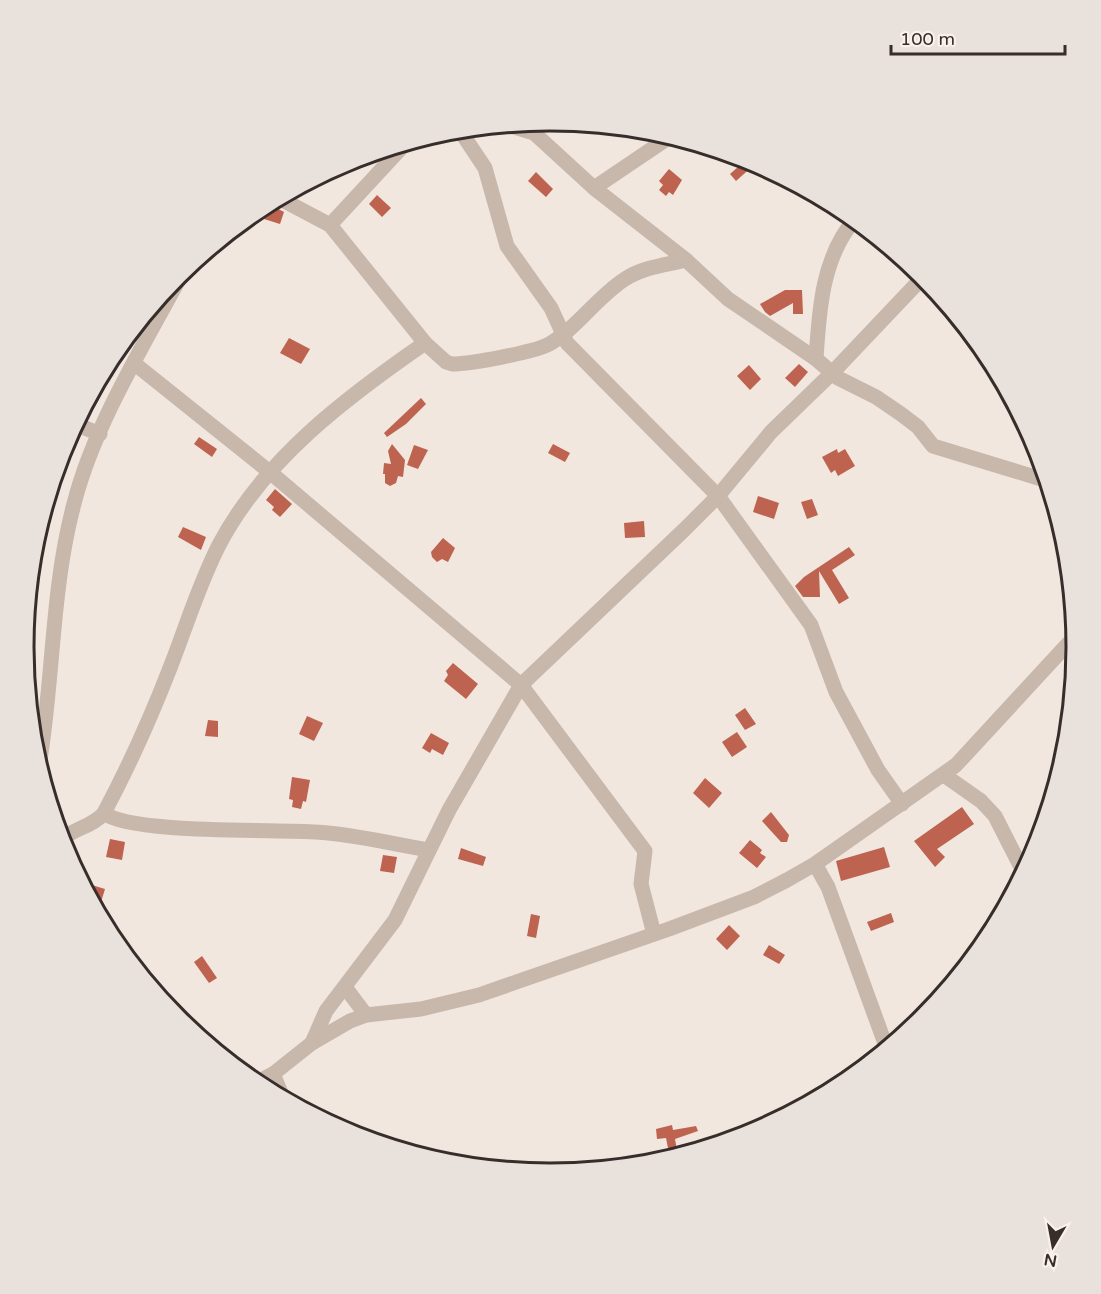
<svg xmlns="http://www.w3.org/2000/svg" width="1101" height="1294" font-family="'Varela Round',sans-serif">
  <style>
    .building { fill: #bd6350 }
    .lines { fill: none; stroke-linecap: round; stroke-linejoin: round }
    .minor { stroke: #c8b7ab; stroke-width: 15 }
    .rim { fill: none; stroke: #372d2a; stroke-width: 3 }
  </style>
  <rect width="100%" height="100%" fill="#f1e7df"/>
  <g class="building">
    <polygon points="747,159 754,165 736,181 730,174"/>
    <polygon points="669,169 682,180 673,195 669,192 666,196 659,190 663,185 659,181"/>
    <polygon points="536,172 553,189 546,197 528,181"/>
    <polygon points="377,195 391,208 382,217 369,204"/>
    <polygon points="269,204 284,212 280,224 264,219"/>
    <polygon points="785,290 802,290 803,314 793,314 793,303 770,316 765,312 760,304"/>
    <polygon points="289,338 310,349 301,364 280,353"/>
    <polygon points="799,364 808,372 795,387 785,378"/>
    <polygon points="749,365 761,379 750,390 737,376"/>
    <polygon points="421,398 426,404 406,424 387,437 384,433"/>
    <polygon points="199,437 217,449 212,457 194,444"/>
    <polygon points="392,444 405,460 403,477 398,476 396,483 390,486 385,483 385,474 383,474 384,463 391,464 388,451"/>
    <polygon points="553,444 570,453 565,462 548,453"/>
    <polygon points="414,445 428,450 418,469 407,465"/>
    <polygon points="837,449 838,453 845,449 855,466 838,476 835,470 831,473 822,457"/>
    <polygon points="275,489 292,504 280,517 272,510 274,507 266,500"/>
    <polygon points="758,496 779,503 774,519 753,512"/>
    <polygon points="812,499 818,515 807,519 801,502"/>
    <polygon points="644,521 645,537 625,538 624,523"/>
    <polygon points="183,527 206,537 201,550 178,537"/>
    <polygon points="443,538 455,548 448,562 442,559 437,562 432,557 431,552"/>
    <polygon points="849,547 855,555 832,570 849,598 839,604 819,571 820,597 803,597 795,586 804,577"/>
    <polygon points="453,663 478,684 466,699 444,681 448,675 446,671"/>
    <polygon points="745,708 756,724 745,730 735,715"/>
    <polygon points="307,716 323,723 314,741 299,734"/>
    <polygon points="208,720 218,721 218,737 205,736"/>
    <polygon points="737,732 747,747 732,757 722,742"/>
    <polygon points="431,733 449,743 443,755 432,749 430,753 422,748"/>
    <polygon points="292,777 310,780 306,802 303,801 301,809 292,807 293,800 289,799"/>
    <polygon points="705,778 722,793 709,808 693,793"/>
    <polygon points="962,807 974,824 937,849 945,857 935,867 914,841"/>
    <polygon points="771,812 789,835 787,842 781,842 762,821"/>
    <polygon points="110,839 125,842 122,860 106,857"/>
    <polygon points="750,840 762,850 760,853 766,857 757,868 739,853"/>
    <polygon points="884,847 890,867 841,881 836,861"/>
    <polygon points="461,848 486,857 483,866 458,859"/>
    <polygon points="383,855 397,857 394,873 380,871"/>
    <polygon points="82,882 105,889 98,912"/>
    <polygon points="891,913 894,922 871,931 867,922"/>
    <polygon points="531,914 540,916 536,938 527,936"/>
    <polygon points="729,925 740,936 727,950 716,939"/>
    <polygon points="769,945 785,955 779,964 763,955"/>
    <polygon points="202,956 217,978 209,983 194,962"/>
    <polygon points="672,1125 673,1130 696,1126 698,1131 675,1139 678,1156 670,1158 666,1138 657,1139 656,1129"/>
  </g>
  <g class="lines">
    <g class="minor">
      <polyline points="507,125 534,133 594,188 686,260 728,299 816,359 838,378 876,397 901,414 918,427 933,446 1048,481"/>
      <polyline points="459,129 485,168 507,246 551,308 567,343 718,496 811,625 836,692 878,770 902,804"/>
      <polyline points="594,188 671,136"/>
      <polyline points="330,225 405,144"/>
      <path d="M425 343 446 362 452 364C470 364 537 352 551 343 579 326 597 297 625 279 643 267 666 265 686 260"/>
      <path d="M816 359C819 311 822 257 855 219"/>
      <polyline points="135,364 271,473 521,685 645,851 641,884 654,934"/>
      <polyline points="75,424 100,434"/>
      <path d="M39 766C54 677 51 587 75 500 96 421 146 342 184 270"/>
      <polyline points="944,775 981,801 995,816 1024,873"/>
      <path d="M104 813C129 834 276 829 316 832 354 834 392 844 429 850"/>
      <path d="M61 840C74 828 94 826 104 813 129 766 151 717 170 668 186 627 199 584 219 545 264 459 347 397 425 343L330 225 279 198"/>
      <polyline points="815,864 828,887 887,1049"/>
      <polyline points="345,987 366,1015"/>
      <polyline points="312,1043 326,1011 395,920 449,810 521,685 685,529 718,496 771,432 833,372 924,276"/>
      <polyline points="273,1074 283,1098"/>
      <polyline points="256,1083 273,1074 312,1043 350,1021 366,1015 421,1009 479,995 669,929 754,897 787,880 815,864 956,765 1076,635"/>
    </g>
  </g>
  <path d="M0 0H1101V1294H0ZM34 647a516 516 0 1 1 1032 0a516 516 0 1 1-1032 0Z" fill="#e9e1dc" fill-rule="evenodd"/>
  <path class="rim" d="M34 647a516 516 0 1 1 1032 0a516 516 0 1 1-1032 0Z"/>
  <g transform="translate(1053 1246) rotate(190)" stroke="#f9f1eb" stroke-width="4.5" paint-order="stroke">
  <path d="M0-4.5L10 22L0 15L-10 22Z" fill="#372d2a"/>
  <text y="-9" font-size="16" font-weight="bold" text-anchor="middle" fill="#372d2a">N</text>
  </g>
  <path d="M891 45v9h174v-9" fill="none" stroke="#372d2a" stroke-width="3"/>
  <text x="900" y="45" font-size="18" fill="#372d2a" stroke="#f9f1eb" stroke-width="4.5" paint-order="stroke">100 m</text>
</svg>
